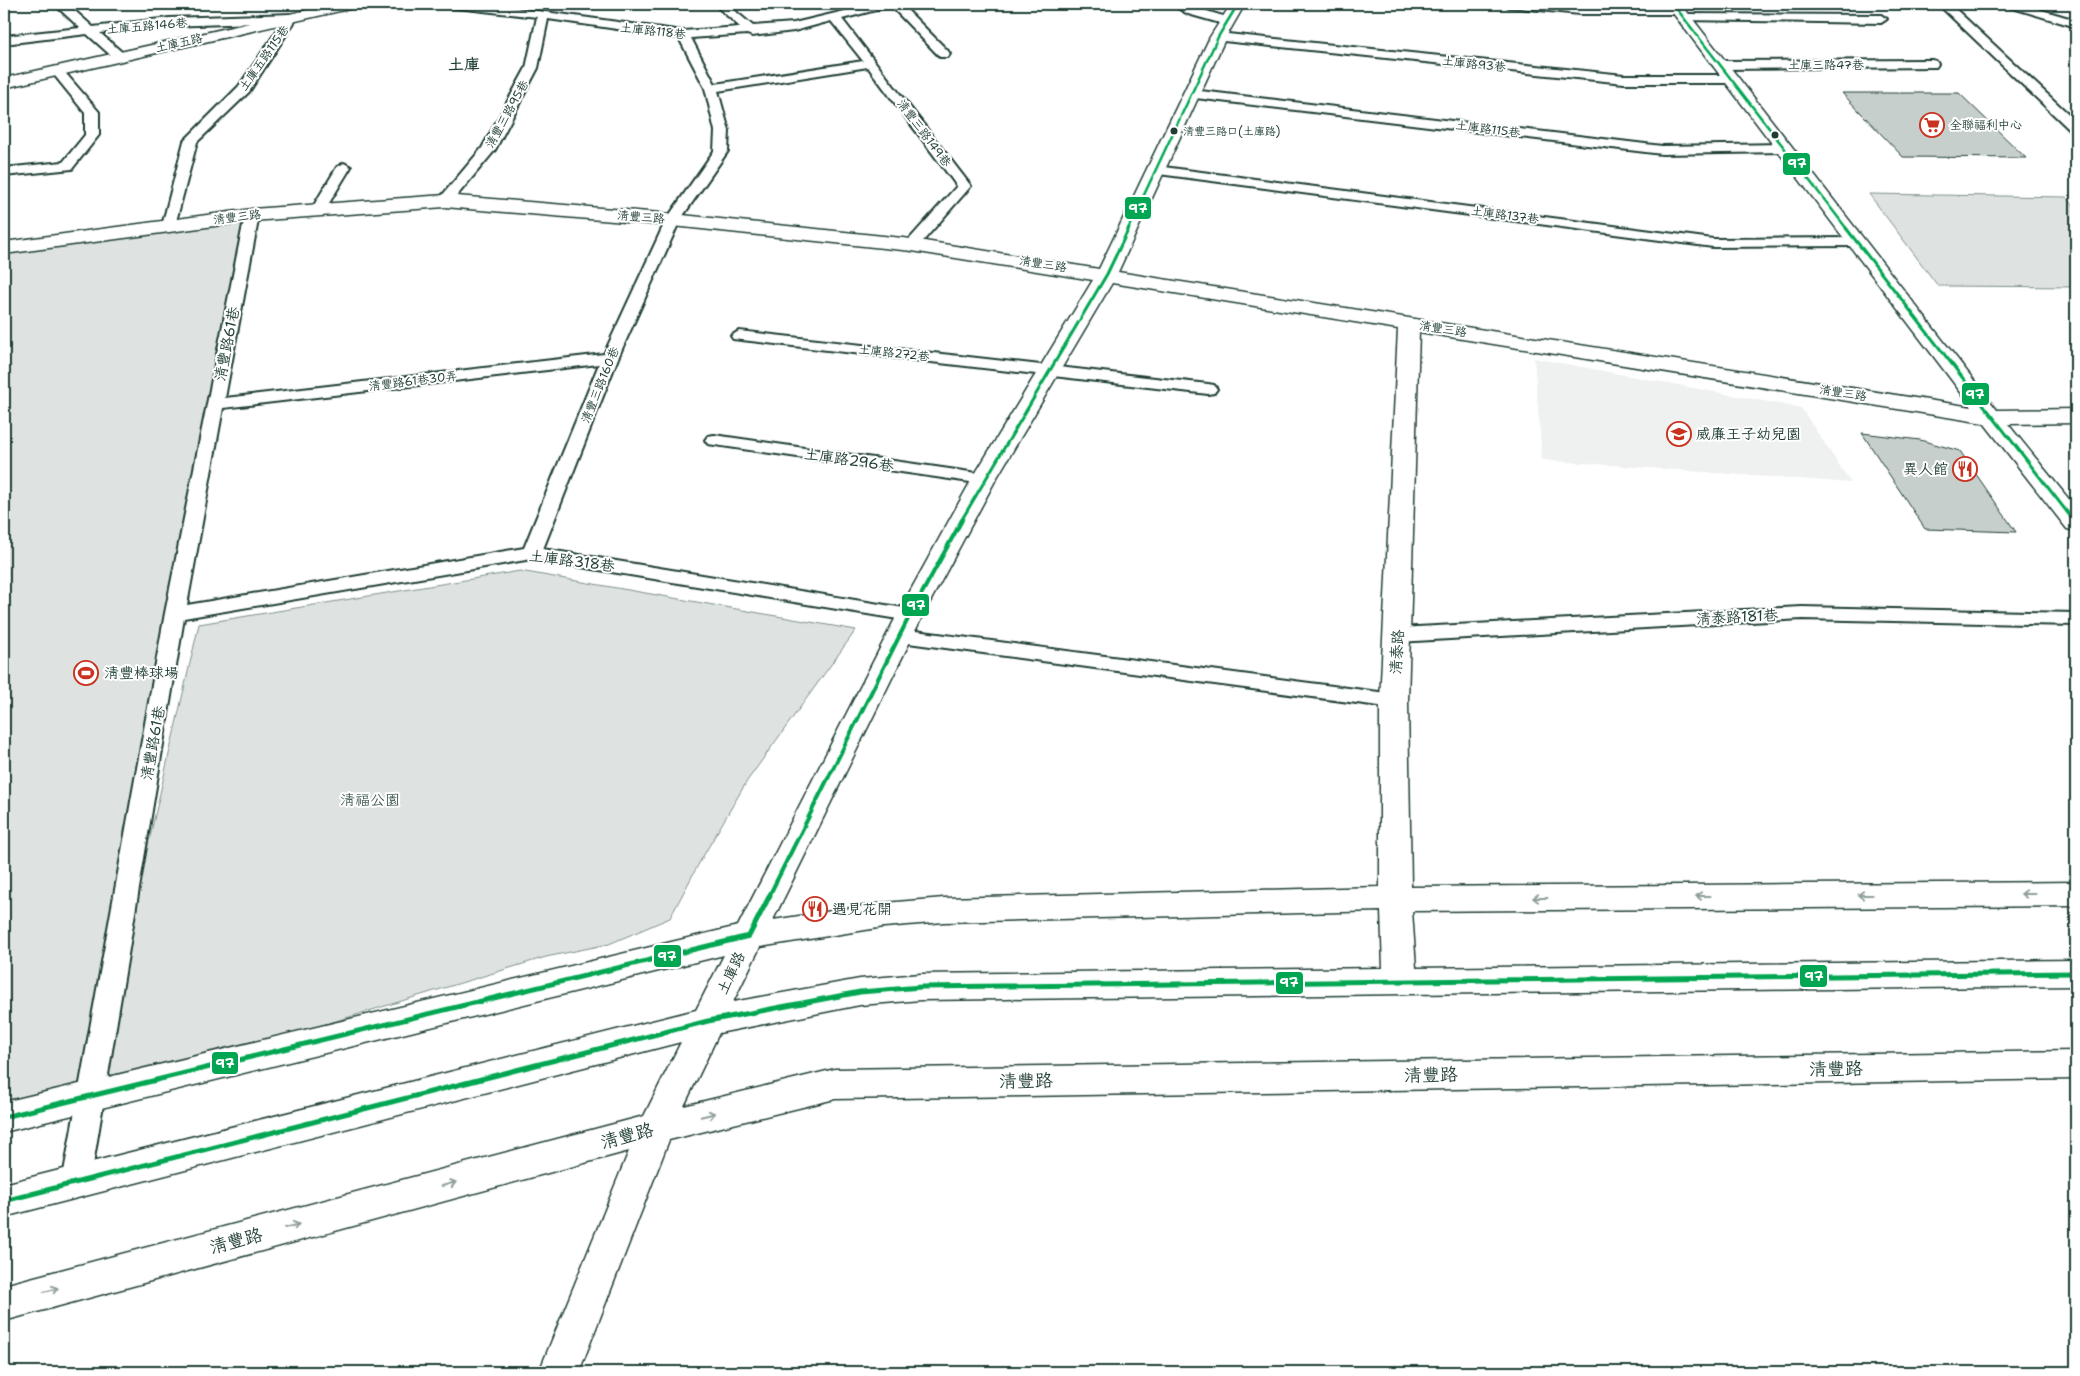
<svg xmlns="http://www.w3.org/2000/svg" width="2080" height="1376" font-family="'Shantell Sans','LXGW WenKai TC',sans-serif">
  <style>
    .built { fill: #eef1f0 }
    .green { fill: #dee3e2; stroke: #7e908b }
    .building { fill: #c7cfcc; stroke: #1f3d34 }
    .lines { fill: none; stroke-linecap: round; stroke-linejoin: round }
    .service-casing { stroke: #1f3d34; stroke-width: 4 }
    .minor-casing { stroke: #1f3d34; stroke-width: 3 }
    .service { fill: #fff; fill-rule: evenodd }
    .minor { fill: #fff; fill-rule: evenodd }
    .bus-1-far3-casing { stroke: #fff; stroke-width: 5 }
    .bus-1-far2-casing { stroke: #fff; stroke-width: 6 }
    .bus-1-far1-casing { stroke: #fff; stroke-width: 8 }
    .bus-1-casing { stroke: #fff; stroke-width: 9 }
    .bus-1-far3 { stroke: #00a651; stroke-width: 2.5 }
    .bus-1-far2 { stroke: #00a651; stroke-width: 3 }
    .bus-1-far1 { stroke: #00a651; stroke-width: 4 }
    .bus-1 { stroke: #00a651; stroke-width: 5 }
    .oneway { stroke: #8f9e9a }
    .bus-dot { fill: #1f3d34; stroke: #fff; stroke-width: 2 }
    .labels { text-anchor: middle; stroke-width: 4; stroke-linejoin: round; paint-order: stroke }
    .far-bus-label { font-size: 11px; fill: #1f3d34; stroke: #fff; text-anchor: start }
    .far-street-label { font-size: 12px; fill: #1f3d34; stroke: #fff }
    .far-poi-label { font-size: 12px; fill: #1f3d34; stroke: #fff; text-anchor: start }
    .street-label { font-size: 15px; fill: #1f3d34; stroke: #fff }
    .poi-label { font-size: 15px; fill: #1f3d34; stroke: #fff; text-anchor: start }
    .park-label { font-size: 15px; fill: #455e57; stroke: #fff }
    .far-district-label { font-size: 16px; font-weight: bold; fill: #1f3d34; stroke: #fff }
    .near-street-label { font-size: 18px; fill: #1f3d34; stroke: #fff }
    .line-badge { stroke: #fff; stroke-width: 2 }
    .badge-label { font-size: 14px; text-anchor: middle; font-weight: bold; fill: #fff }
  </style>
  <rect width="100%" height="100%" fill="#fff"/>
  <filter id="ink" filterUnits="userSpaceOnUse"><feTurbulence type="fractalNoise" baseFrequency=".02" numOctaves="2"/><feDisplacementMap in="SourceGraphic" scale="10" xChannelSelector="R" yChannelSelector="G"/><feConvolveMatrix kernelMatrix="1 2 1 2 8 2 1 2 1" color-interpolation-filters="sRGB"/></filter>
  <g filter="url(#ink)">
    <polygon class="built" points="1534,358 1801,408 1851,483 1542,460"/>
    <g class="green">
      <polygon points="1869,194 2066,197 2076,208 2076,287 1938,286"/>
      <polygon points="252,215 94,1080 199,624 520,571 856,630 747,781 698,865 670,918 609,944 546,957 90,1096 4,1116 4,250"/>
    </g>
    <g class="building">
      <polygon points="1842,93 1959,93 2026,158 1903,157"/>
      <polygon points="1862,433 1920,440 1960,451 2016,532 1925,529"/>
    </g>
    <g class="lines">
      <defs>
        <g id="service">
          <polygon points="54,4 67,4 93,27 169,18 291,14 297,18 249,92 197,142 174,229 164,229 162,226 184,141 239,86 283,22 169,26 100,33 124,54 126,57 124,60 116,60 87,34 4,44 4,36 80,28"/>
          <path d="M442 4 509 7 683 31 740 27 714 4H727L753 26 794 23 874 4H901L948 51 950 54 948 57H940L891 6 842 19 971 186 917 248 912 249 905 245 907 242 957 186 868 67 718 91 729 131 728 151 680 220 618 358 543 549 910 609 917 610 920 615 917 620 910 621 532 559 184 618 90 1183 86 1192 76 1196 66 1192 62 1183 165 613 245 215 252 211 259 215 225 398 604 354 666 220 714 151 715 131 705 88 679 38 548 19 538 68 495 150 450 204H440L438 201 440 198 482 148 526 68 537 17 448 7ZM831 21 863 61 715 84 691 38 747 34 752 36 794 31ZM599 364 524 548 187 605 223 408Z"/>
          <path d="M1171 4C1189 3 1213 14 1231 18L1233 21 1227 25 1188 14Z"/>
          <polygon points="1503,4 1542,4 1580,8 1678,8 1684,11 1678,14 1580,14 1509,7"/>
          <polygon points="1938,4 1950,4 2076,121 2076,132 2071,131"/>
          <polygon points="2004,4 2021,4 2076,20 2076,27 2006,6"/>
          <polygon points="1684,14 1881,15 1887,19 1881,23 1680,20 1680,16"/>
          <polygon points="1218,33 1624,75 1731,75 1737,79 1731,83 1624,83 1214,40 1212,37 1214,34"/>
          <polygon points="1932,60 1936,61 1938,64 1936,67 1719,69 1713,65 1719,61"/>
          <polygon points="57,67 61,68 99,112 99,135 72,169 4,176 4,168 63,162 85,135 85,113 51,71"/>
          <polygon points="1192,90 1662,146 1784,144 1791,148 1784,152 1662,154 1187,97 1186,94"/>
          <polygon points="344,163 351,167 323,213 318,214 313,213 311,210 337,167"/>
          <polygon points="1156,166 1713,239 1856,238 1863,242 1856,246 1713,247 1151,173 1149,170 1151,167"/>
          <polygon points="739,331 1208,384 1214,385 1217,389 1214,393 1208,394 733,339 731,336"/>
          <polygon points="714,435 984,474 990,475 993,479 990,483 984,484 708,444 705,440 708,436"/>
          <polygon points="1802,607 2076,613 2076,625 1802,619 1398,642 1391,640 1388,635 1391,630 1398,628"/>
          <polygon points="900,629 1394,694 1402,696 1405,701 1402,706 1394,708 893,641 890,636 893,631"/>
        </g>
        <g id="minor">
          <polygon points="334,4 360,4 353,8 4,88 4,78"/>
          <path d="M1231 4H1245L1226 37 1118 272 1972 407 1666 4H1681L1997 410 2076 409V423L2008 424 2076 508V531L2067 529 1984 423 1419 332 1408 701 1411 887 2076 882V906L1412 911 1416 968 2076 960V986L921 1000 860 1005 719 1033 684 1106 835 1069 2076 1051V1079L835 1099 669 1140 579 1372H539L629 1151 4 1321V1285L644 1116 681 1042 4 1217V1184L696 1010 724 955 4 1132V1102L738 926 897 615 972 479 1093 280 912 251 673 226 445 207 252 221 4 254V242L252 209 445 195 673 214 912 239 1099 269 1210 37ZM1112 283 1398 329 1380 701V887L944 898 884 903 773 920 923 615 996 479ZM1381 911 1383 968 921 974 860 979 733 1002 760 947 884 927 944 922Z"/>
        </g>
      </defs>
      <use href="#service" class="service-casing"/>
      <use href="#minor" class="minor-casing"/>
      <use href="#service" class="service"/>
      <use href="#minor" class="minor"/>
      <defs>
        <g id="bus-1-far3">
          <polyline points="1673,4 1847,229"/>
          <polyline points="1128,229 1218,37 1238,4"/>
        </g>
        <g id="bus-1-far2">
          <polyline points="1846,228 2074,521"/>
          <polyline points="961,521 1107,274 1129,228"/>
        </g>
        <g id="bus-1-far1">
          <polyline points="2073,520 2076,524"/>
          <polyline points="769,896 910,615 962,520"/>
        </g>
        <g id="bus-1">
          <polyline points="4,1117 749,936 770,895"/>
          <polyline points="4,1201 708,1021 860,992 921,987 2076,973"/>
        </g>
      </defs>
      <use href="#bus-1-far3" class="bus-1-far3-casing"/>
      <use href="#bus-1-far2" class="bus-1-far2-casing"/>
      <use href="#bus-1-far1" class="bus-1-far1-casing"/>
      <use href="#bus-1" class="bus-1-casing"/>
      <use href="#bus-1-far3" class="bus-1-far3"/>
      <use href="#bus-1-far2" class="bus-1-far2"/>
      <use href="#bus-1-far1" class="bus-1-far1"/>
      <use href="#bus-1" class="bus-1"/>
    </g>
    <defs><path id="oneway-shaft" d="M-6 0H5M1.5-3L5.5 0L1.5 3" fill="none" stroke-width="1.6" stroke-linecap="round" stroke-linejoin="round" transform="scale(1.25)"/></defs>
    <g class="oneway">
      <use href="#oneway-shaft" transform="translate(2028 894) rotate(180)"/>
      <use href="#oneway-shaft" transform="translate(1865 895) rotate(180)"/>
      <use href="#oneway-shaft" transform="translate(1703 896) rotate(180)"/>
      <use href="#oneway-shaft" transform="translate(1540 898) rotate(180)"/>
      <use href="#oneway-shaft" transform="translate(708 1115) rotate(-14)"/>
      <use href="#oneway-shaft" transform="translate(449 1184) rotate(-15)"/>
      <use href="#oneway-shaft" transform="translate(292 1226) rotate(-15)"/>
      <use href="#oneway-shaft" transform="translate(51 1290) rotate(-15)"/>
    </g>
  </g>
  <defs>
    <symbol id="supermarket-ring" viewBox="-11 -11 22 22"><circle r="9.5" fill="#fff" stroke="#c8321e" stroke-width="1.5"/><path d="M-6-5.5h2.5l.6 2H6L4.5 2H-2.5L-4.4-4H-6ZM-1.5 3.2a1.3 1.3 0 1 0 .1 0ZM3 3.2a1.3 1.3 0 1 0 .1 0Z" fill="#c8321e"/></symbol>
    <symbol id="school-ring" viewBox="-11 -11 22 22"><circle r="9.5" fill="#fff" stroke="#c8321e" stroke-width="1.5"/><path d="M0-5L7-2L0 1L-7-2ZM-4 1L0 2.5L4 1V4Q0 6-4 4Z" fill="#c8321e"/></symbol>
    <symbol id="restaurant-ring" viewBox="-11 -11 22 22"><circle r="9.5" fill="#fff" stroke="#c8321e" stroke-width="1.5"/><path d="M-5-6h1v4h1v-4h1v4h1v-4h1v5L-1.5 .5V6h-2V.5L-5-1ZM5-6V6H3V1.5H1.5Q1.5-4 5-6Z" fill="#c8321e"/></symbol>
    <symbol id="stadium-ring" viewBox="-11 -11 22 22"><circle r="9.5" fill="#fff" stroke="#c8321e" stroke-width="1.5"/><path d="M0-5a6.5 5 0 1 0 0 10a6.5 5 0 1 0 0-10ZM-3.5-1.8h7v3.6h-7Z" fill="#c8321e"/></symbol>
  </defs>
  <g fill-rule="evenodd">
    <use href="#supermarket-ring" x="1918" y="111" width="28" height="28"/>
    <use href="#school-ring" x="1665" y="420" width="28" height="28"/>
    <use href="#restaurant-ring" x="1951" y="455" width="28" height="28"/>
    <use href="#stadium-ring" x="72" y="659" width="28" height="28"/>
    <use href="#restaurant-ring" x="801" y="895" width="28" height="28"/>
  </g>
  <g class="bus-dot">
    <circle cx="1174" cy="131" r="4.5"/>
    <circle cx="1775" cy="135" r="4.5"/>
  </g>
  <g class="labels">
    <g class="far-bus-label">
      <text x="1183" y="135">清豐三路口(土庫路)</text>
    </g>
    <g class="far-street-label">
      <text transform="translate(147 26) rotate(-5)" y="4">土庫五路146巷</text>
      <text transform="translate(653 31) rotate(6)" y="4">土庫路118巷</text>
      <text transform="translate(179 43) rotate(-13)" y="4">土庫五路</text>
      <text transform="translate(264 58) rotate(-55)" y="4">土庫五路115巷</text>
      <text transform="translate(1474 64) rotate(6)" y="4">土庫路93巷</text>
      <text x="1826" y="69">土庫三路47巷</text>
      <text transform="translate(507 114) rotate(-61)" y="4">清豐三路95巷</text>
      <text transform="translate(1488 129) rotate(7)" y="4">土庫路115巷</text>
      <text transform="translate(924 133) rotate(53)" y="4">清豐三路149巷</text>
      <text transform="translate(1505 215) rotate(7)" y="4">土庫路137巷</text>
      <text transform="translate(237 217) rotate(-7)" y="4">清豐三路</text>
      <text transform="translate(641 217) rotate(5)" y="4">清豐三路</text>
      <text transform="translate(1043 264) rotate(9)" y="4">清豐三路</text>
      <text transform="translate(1443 329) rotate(9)" y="4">清豐三路</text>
      <text transform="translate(894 353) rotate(6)" y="4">土庫路272巷</text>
      <text transform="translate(413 381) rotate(-7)" y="4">清豐路61巷30弄</text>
      <text transform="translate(600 385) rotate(-68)" y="4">清豐三路160巷</text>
      <text transform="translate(1843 393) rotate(9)" y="4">清豐三路</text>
    </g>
    <g class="far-poi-label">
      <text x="1950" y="129">全聯福利中心</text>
    </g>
    <g class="street-label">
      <text transform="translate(227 344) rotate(-79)" y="5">清豐路61巷</text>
      <text transform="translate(849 460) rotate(8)" y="5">土庫路296巷</text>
      <text transform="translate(572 561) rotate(7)" y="5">土庫路318巷</text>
      <text transform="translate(1737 617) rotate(-3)" y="5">清泰路181巷</text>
      <text transform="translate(1397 652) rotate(-87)" y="5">清泰路</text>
      <text transform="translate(153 743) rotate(-80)" y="5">清豐路61巷</text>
      <text transform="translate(731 973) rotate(-65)" y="5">土庫路</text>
    </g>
    <g class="poi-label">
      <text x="1696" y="439">威廉王子幼兒園</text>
      <text x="1948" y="474" text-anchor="end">異人館</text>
      <text x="104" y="678">清豐棒球場</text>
      <text x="832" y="914">遇見花開</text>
    </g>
    <g class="park-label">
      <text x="370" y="805">清福公園</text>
    </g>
    <g class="far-district-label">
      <text x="464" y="70">土庫</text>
    </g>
    <g class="near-street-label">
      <text transform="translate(1836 1069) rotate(-1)" y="6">清豐路</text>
      <text transform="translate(1431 1075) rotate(-1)" y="6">清豐路</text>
      <text transform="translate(1026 1081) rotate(-1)" y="6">清豐路</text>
      <text transform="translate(627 1136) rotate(-15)" y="6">清豐路</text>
      <text transform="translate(236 1241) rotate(-15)" y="6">清豐路</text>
    </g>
  </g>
  <g class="line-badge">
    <rect x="1782" y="152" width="29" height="24" rx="5" fill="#00a651"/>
    <rect x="1124" y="196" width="28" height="24" rx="5" fill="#00a651"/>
    <rect x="1961" y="382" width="29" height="24" rx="5" fill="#00a651"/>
    <rect x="901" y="593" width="29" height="24" rx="5" fill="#00a651"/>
    <rect x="653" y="944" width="29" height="24" rx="5" fill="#00a651"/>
    <rect x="1799" y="964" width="29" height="24" rx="5" fill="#00a651"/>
    <rect x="1275" y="971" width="29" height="24" rx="5" fill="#00a651"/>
    <rect x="211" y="1051" width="28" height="24" rx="5" fill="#00a651"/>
  </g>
  <g class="badge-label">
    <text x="1797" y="168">97</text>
    <text x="1138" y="213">97</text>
    <text x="1975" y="399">97</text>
    <text x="916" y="610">97</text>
    <text x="667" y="961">97</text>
    <text x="1814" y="981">97</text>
    <text x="1289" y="987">97</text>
    <text x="225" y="1068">97</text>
  </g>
  <rect width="2080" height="1376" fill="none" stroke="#fff" stroke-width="20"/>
  <rect x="10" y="10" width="2060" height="1356" fill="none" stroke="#1f3d34" stroke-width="2" filter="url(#ink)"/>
</svg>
